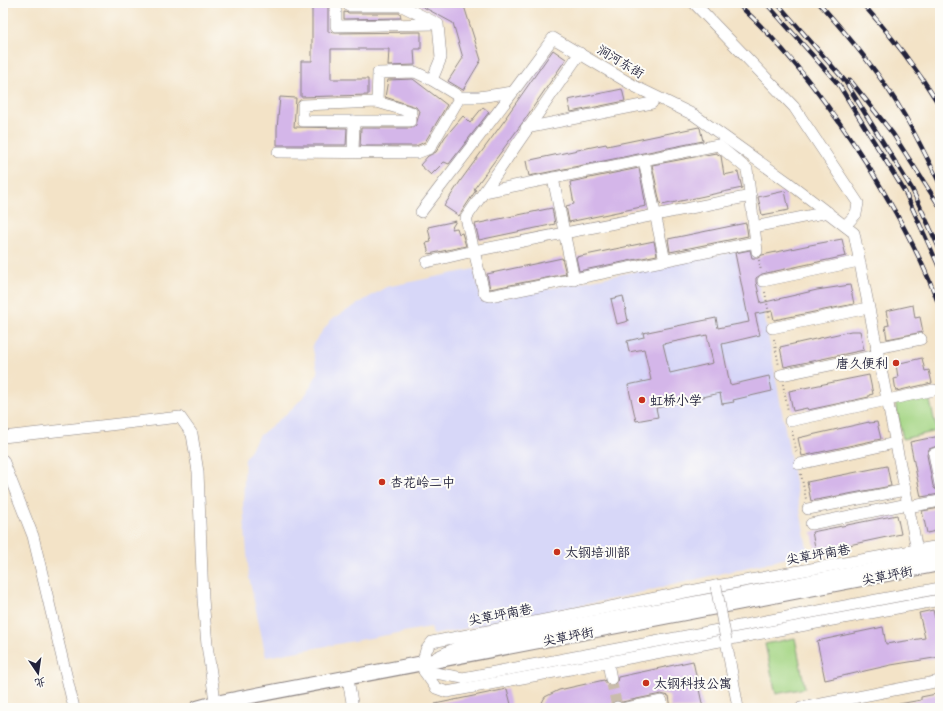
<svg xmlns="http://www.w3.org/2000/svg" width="943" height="711" font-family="Mynerve,'LXGW WenKai TC',sans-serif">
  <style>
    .built { fill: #d7d7f8 }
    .green { fill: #a4d584; stroke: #637c60 }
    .building { fill: #d4b6e9; fill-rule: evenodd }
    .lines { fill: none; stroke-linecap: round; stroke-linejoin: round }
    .minor-tunnel { stroke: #c9bcab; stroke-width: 11; stroke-dasharray: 11 5.5; stroke-linecap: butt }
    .minor-casing { stroke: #8a8281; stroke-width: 12 }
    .major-casing { stroke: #8a8281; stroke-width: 16 }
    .path { stroke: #8a8281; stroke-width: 2; stroke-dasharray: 1 3; stroke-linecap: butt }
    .minor { stroke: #fff; stroke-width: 11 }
    .major { stroke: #fff; stroke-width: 14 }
    .rail-casing { stroke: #22223b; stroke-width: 4.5 }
    .rail { stroke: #fdfcf7; stroke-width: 3; stroke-dasharray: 9; stroke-linecap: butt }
    .minor-bridge-casing { stroke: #8a8281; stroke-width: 12; stroke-linecap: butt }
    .minor-bridge { stroke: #fff; stroke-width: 11 }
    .poi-dot { fill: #c8321e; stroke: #fdfcf7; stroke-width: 1.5 }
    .labels { text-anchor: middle; stroke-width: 4; stroke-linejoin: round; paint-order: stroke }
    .street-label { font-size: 13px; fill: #22223b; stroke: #fdfcf7 }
    .poi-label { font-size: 13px; fill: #22223b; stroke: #fdfcf7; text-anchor: start }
  </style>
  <rect width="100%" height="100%" fill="#fdfcf7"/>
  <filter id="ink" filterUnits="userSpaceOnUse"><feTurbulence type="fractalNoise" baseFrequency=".025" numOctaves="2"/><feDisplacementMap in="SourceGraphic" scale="8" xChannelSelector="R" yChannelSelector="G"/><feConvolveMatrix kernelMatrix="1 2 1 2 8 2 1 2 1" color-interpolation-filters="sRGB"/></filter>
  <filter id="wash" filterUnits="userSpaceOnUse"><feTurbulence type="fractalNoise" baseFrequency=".012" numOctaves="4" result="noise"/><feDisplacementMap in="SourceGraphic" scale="16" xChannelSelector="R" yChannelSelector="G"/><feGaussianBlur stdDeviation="0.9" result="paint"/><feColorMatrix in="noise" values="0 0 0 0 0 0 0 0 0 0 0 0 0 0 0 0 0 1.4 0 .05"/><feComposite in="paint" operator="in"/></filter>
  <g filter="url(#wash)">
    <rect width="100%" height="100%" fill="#f3e3c7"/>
    <polygon class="built" points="752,248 808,553 613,599 433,635 431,627 266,657 249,577 243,505 245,459 259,436 291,410 306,394 318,373 312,345 331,320 386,287 474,269 482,302"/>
    <g class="green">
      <polygon points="928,393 937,431 903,439 895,401"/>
      <polygon points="795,638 805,688 776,694 765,644"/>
    </g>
    <g id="blocks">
      <g class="building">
        <polygon points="312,3 328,3 328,32 336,33 421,32 421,49 414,49 415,65 388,66 389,49 331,49 331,79 368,79 368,95 301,97 301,61 312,61"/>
        <polygon points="416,3 458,3 464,6 481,60 463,90 448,81 463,58 453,23"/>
        <polygon points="344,12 349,13 400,13 401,18 344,19"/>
        <polygon points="553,50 566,59 523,122 474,189 476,190 459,216 444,206 461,180 507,117 506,117"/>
        <polygon points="413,79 447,105 425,142 416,146 360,146 361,128 412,128 416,125 420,111 418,110 416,107 385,97 388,80"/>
        <polygon points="622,89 625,101 571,112 568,100"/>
        <polygon points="280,97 296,98 294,127 347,128 346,145 277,145 277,128"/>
        <polygon points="483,107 489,112 449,164 444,162 431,175 420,165 428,156 436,152 445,137 463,116 470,123"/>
        <polygon points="699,127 700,128 703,141 529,176 526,161 606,144 607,146"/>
        <polygon points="716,153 721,156 724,175 738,172 742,188 662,205 660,203 652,165"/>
        <polygon points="639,168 646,206 569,222 566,206 574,204 570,182"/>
        <polygon points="785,191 789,210 762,215 758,197"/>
        <polygon points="552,208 555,224 479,240 475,224"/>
        <polygon points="456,221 451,229 457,228 459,234 462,233 466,246 429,254 426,243 431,242 428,227"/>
        <polygon points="746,223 748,236 670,252 668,239"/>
        <path d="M842 239 846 256 762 274 756 278V282L761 303 817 290 850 285 854 304 774 320 772 311 755 314 760 335 722 344 730 385 769 376 772 391 733 400 734 402 722 404 720 393 656 408 658 417 636 421 628 385 651 380 644 349 629 352 627 341 644 337 643 333 716 318 718 328 749 322 735 253 750 250 752 258H758L762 255 810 245ZM707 335 713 363 670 373 663 344Z"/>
        <polygon points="654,241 657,255 579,271 576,257"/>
        <polygon points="562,258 566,274 490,289 487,274"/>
        <polygon points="623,296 628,321 617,324 611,299"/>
        <polygon points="913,305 915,318 920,317 923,332 887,339 885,326 889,325 886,311"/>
        <polygon points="851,331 860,331 864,350 784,367 780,347"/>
        <polygon points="922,358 925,371 929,370 932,383 896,391 894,379 898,378 896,364"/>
        <polygon points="869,375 873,394 869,395 869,397 808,410 807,408 793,411 789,391"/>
        <polygon points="869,422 869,423 877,422 881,439 802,456 798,438"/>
        <polygon points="940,436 940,445 929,449 927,455 933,486 935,489 940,491 940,494 921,497 910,442"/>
        <polygon points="887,466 891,486 811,501 807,482"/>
        <polygon points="940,508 940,530 927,533 922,511"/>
        <polygon points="897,515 901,534 816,552 812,532"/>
        <polygon points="933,610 939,634 937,634 940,657 891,665 825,680 817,641 883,627 886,644 925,638 919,613"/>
        <polygon points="693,661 703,708 671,708 669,696 661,694 622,702 617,700 614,701 611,704 610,708 539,708 545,697 559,690 604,680 608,685 613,686 617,682 618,677"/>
        <polygon points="507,689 512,708 436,708 435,704"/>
        <polygon points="936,694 937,698 940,697 940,708 899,708 899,704 921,700 921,697"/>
      </g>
    </g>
  </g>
  <g filter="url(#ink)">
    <use href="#blocks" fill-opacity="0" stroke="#8a8281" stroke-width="1"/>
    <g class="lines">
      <polyline class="minor-tunnel" points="611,679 617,707"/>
      <defs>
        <g id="minor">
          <polyline points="336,3 336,26 436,24"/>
          <polyline points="349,3 349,6 402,6 438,24 441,58 432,80"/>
          <polyline points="694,3 794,107 858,203 856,214 845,226"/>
          <polyline points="580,53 466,218 484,292 486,295 490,296 756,242"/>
          <polygon points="377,102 411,112 410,121 303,121 303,105"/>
          <polyline points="377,102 378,73 415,72 432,80 460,97 479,97 513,92"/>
          <polyline points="526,128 652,103"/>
          <polyline points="278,152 417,153 430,148 460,97"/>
          <polyline points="353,152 354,121"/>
          <polyline points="644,160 665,261"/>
          <polyline points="553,178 574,280"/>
          <polyline points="484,192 718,145 747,169 757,251"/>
          <polyline points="421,212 513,92 553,38 636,87 694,115 789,183 854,233 917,550 716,586 432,642 426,650 422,664"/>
          <polyline points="754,227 828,212"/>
          <polyline points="427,262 474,251 751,196"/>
          <polyline points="763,281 859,261"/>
          <polyline points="772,328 868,308"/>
          <polyline points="876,348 921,339"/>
          <polyline points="781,375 878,355"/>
          <polyline points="790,421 934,390"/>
          <polyline points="3,437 180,417 192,434 198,472 203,599 207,645 216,708"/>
          <polyline points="940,452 934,454 940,484"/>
          <polyline points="3,460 33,536 74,708"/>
          <polyline points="799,464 895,443"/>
          <polyline points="908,507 940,501"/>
          <polyline points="808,509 905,490"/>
          <polyline points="811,524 908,504"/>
          <polyline points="917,550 940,546"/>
          <polyline points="726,640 738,708"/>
          <polyline points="437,657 460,646 940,556"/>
          <polyline points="608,663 611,679"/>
          <polyline points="424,671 436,688 447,692 940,600"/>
          <polyline points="424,671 463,678 940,588"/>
          <polyline points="349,685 353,708"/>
          <polyline points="617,707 617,708"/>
          <polyline points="626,708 662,701"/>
          <polyline points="801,708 940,681"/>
        </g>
        <polyline id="major" points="197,708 215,703 940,564"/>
      </defs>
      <use href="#minor" class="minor-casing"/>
      <use href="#major" class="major-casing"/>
      <g class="path">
        <polyline points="759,260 761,271"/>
        <polyline points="765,292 770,319"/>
        <polyline points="774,339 779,366"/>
        <polyline points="783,384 788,411"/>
        <polyline points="792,431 797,454"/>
        <polyline points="801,474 806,499"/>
      </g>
      <use href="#minor" class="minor"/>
      <use href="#major" class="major"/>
      <defs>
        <g id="rail">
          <path d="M737 3C788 49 830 106 867 164 895 210 922 257 940 308"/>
          <polyline points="766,3 839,85 905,192 940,269"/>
          <polyline points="777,3 845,81 912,189 940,250"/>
          <path d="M819 3C850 38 882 76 906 118 918 139 929 162 940 184"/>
          <path d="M862 3C891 35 917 69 940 106"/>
          <polyline points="850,80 893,134 940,207"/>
        </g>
      </defs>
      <use href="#rail" class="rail-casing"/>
      <use href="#rail" class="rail"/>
      <defs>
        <polyline id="minor-bridge" points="716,586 726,640"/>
      </defs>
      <use href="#minor-bridge" class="minor-bridge-casing"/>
      <use href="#minor-bridge" class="minor-bridge"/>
    </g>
  </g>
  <g class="poi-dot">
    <circle cx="896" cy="363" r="4"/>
    <circle cx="642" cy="400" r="4"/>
    <circle cx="382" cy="482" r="4"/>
    <circle cx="557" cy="552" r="4"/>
    <circle cx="646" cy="683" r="4"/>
  </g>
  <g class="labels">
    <g class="street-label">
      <text transform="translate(621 61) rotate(31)" y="5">涧河东街</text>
      <text transform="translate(818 554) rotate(-10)" y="5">尖草坪南巷</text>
      <text transform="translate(887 575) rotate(-11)" y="5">尖草坪街</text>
      <text transform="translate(500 614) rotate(-11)" y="5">尖草坪南巷</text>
      <text transform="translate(568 636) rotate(-11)" y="5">尖草坪街</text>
    </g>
    <g class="poi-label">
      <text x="888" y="368" text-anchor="end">唐久便利</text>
      <text x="650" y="405">虹桥小学</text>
      <text x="390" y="487">杏花岭二中</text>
      <text x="565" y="557">太钢培训部</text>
      <text x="654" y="688">太钢科技公寓</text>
    </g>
  </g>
  <rect width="943" height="711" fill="none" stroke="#fdfcf7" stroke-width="16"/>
  <g transform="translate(38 673) rotate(167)" stroke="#fdfcf7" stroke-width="3" paint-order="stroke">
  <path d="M0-3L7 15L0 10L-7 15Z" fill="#22223b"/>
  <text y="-6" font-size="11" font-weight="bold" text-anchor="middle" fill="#22223b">北</text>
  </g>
</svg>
